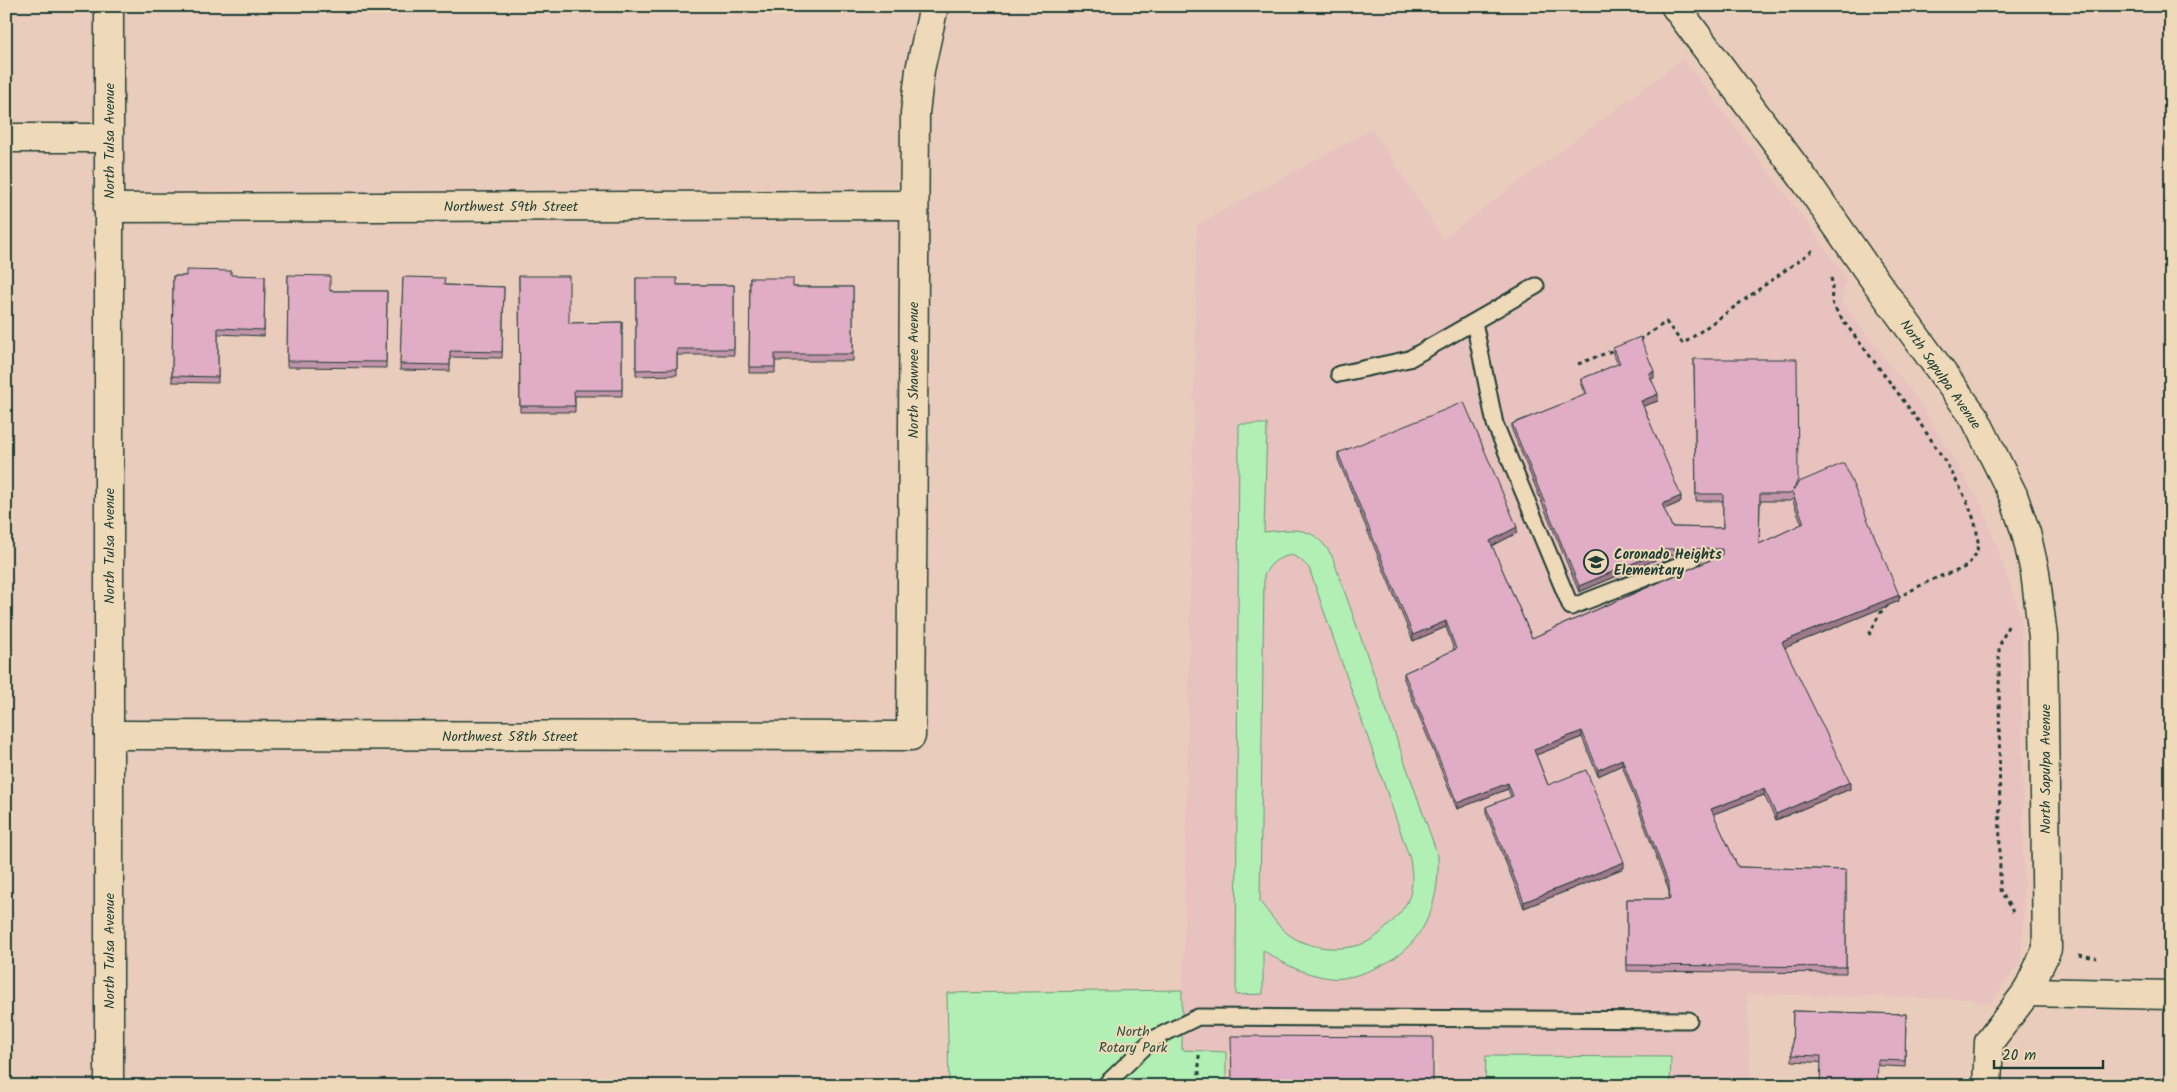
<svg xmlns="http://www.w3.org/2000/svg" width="2177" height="1092" font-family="Kalam,sans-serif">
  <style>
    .built { fill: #e7c2bf }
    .green { fill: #b2efb5; stroke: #689674; fill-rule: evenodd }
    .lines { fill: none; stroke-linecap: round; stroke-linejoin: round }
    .service-casing { stroke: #1f3d34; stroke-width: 19 }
    .minor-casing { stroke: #1f3d34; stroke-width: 31 }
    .tertiary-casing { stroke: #1f3d34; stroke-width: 31 }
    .path { stroke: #1f3d34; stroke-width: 3; stroke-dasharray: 4 4; stroke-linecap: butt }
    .service { stroke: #eedab8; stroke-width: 15 }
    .minor { stroke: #eedab8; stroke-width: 28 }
    .tertiary { stroke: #eedab8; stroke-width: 28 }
    .wall { fill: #c194aa; stroke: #1f3d34; fill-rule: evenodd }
    .shaded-wall { fill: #9d788b; stroke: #1f3d34 }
    .building { fill: #e0acc6; stroke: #1f3d34; fill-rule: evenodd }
    .labels { text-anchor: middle; stroke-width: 4; stroke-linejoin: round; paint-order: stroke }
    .street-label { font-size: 14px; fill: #1f3d34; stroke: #eedab8 }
    .poi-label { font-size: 14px; font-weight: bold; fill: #1f3d34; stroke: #eedab8; text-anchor: start }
    .park-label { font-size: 14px; fill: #2e4f41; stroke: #eedab8 }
  </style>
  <rect width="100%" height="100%" fill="#eaccbc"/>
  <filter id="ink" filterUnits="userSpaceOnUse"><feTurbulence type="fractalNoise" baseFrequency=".02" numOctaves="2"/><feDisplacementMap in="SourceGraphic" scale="10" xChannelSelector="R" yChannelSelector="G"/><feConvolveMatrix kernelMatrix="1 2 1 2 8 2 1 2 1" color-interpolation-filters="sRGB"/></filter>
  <g filter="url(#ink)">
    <polygon class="built" points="1683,59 1814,232 1846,279 1841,301 1919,402 1983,507 2021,617 2024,910 2021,960 1990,1004 1969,999 1747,994 1751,1086 1438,1086 1437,1056 1182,1050 1197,225 1372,129 1443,239"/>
    <g class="green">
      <path d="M1239 424H1267L1264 532C1297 529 1313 525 1332 556L1438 856C1440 908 1422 950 1371 970 1359 975 1343 980 1330 978 1303 974 1285 965 1263 950V994L1236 995ZM1291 555 1300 559 1309 568 1410 859C1412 873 1414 886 1408 900 1404 911 1380 936 1369 941 1348 952 1314 950 1294 938 1281 931 1270 914 1260 902L1264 575C1271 562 1278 558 1291 555Z"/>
      <polygon points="1182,990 1182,1050 1226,1052 1226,1086 949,1086 947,993"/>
      <polygon points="1486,1056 1671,1057 1670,1086 1485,1086"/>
    </g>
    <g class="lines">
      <defs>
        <g id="service">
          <polyline points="1474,322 1495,424 1571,607 1692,560"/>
          <polyline points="1339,374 1409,359 1536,286"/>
          <polyline points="1104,1086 1153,1039 1198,1017 1689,1020"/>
        </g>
        <g id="minor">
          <polyline points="1675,6 1812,190 1866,268 1975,418 2013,495 2026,533 2035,572 2043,637 2047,949 2027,992 1989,1042 1987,1086"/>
          <polyline points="6,138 108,138"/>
          <polyline points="108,208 913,205"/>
          <polyline points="109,735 911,736 915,113 920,70 934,6"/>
          <polyline points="2027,992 2171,995"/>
        </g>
        <polyline id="tertiary" points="109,6 109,1086"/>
      </defs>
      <use href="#service" class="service-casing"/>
      <use href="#minor" class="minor-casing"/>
      <use href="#tertiary" class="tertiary-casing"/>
      <g class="path">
        <path d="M1831 278C1834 288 1829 299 1834 307 1863 353 1995 501 1976 554 1974 557 1969 564 1966 566 1960 571 1949 573 1941 576 1926 582 1912 590 1897 598"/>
        <polyline points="1639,340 1666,322 1683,344 1812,251 1813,252"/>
        <polyline points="1578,364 1614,350"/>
        <polyline points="2008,626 1999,647 2000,890 2013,912"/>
        <polyline points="1869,635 1880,613 1888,605"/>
        <polyline points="2079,955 2097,958"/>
        <polyline points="1199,1055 1199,1086"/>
      </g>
      <use href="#service" class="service"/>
      <use href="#minor" class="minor"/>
      <use href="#tertiary" class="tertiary"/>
    </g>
    <g class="wall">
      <polygon points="288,275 330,291 387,291 386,368 287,367"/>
      <polygon points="173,276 265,276 264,336 218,334 218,383 172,382"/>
      <polygon points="519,276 569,323 622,322 622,396 575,396 575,412 520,412"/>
      <polygon points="403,277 445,285 504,287 502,358 450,357 450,371 400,370"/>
      <polygon points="636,278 677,285 734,285 734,355 677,355 677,375 636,376"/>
      <polygon points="750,278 793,287 853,287 853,361 775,361 775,373 749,373"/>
      <path d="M1613 348 1654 378 1651 379 1658 401 1643 406 1681 502 1664 509 1672 527 1723 528V501H1696L1694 359 1899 601 1784 648 1850 789 1776 820 1764 795 1713 814 1738 867 1846 870V973L1627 971V899H1669V891L1622 765 1598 776 1582 737 1536 755 1548 785 1624 868 1524 908 1486 813V807L1511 797 1508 789 1457 809 1404 679V673L1454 650 1446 627 1413 641 1338 459V453L1517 533 1492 546 1532 638 1721 555H1667L1579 592 1512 430V424L1585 395 1581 385V379L1618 364 1613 354ZM1792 499 1802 524 1759 544 1760 501H1790Z"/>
      <polygon points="1793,1011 1906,1014 1905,1067 1792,1061"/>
    </g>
    <g class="shaded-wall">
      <polygon points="1654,371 1654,378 1649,380 1649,374"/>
      <polygon points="1658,394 1658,401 1641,407 1641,401"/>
      <polygon points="1681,496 1681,502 1662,510 1662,504"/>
      <polygon points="1517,527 1517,533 1490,547 1490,541"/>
      <polygon points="1667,549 1667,555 1579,592 1579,586"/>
      <polygon points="1899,595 1899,601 1782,649 1782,642"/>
      <polygon points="1446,621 1446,627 1413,641 1413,635"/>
      <polygon points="1582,731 1582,737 1534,756 1534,750"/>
      <polygon points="1622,759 1622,765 1598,776 1598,770"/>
      <polygon points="1850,782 1850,789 1776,820 1776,814"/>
      <polygon points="1508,783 1508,789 1457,809 1457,803"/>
      <polygon points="1764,789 1764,795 1711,815 1711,809"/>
      <polygon points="1624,862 1624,868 1524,908 1524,902"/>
    </g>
    <g class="building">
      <polygon points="186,270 231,271 231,275 265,276 264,330 218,328 218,377 172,376 173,276 186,276"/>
      <polygon points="288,275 330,276 330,291 387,291 386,362 287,361"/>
      <polygon points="519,276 569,276 569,323 622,322 622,390 574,390 575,406 520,406"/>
      <polygon points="403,277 445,278 444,285 504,287 502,352 450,351 450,365 400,364"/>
      <polygon points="636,278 677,278 677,285 734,285 734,349 677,349 677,369 636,370"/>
      <polygon points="750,278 793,278 793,287 853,287 853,354 775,354 775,367 749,367"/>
      <path d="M1640 337 1654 371 1649 374 1658 394 1641 401 1681 496 1662 504 1672 527 1723 528V494H1696L1694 359H1797L1798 480 1793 490 1799 482 1844 463 1899 595 1782 642 1850 782 1776 814 1764 789 1711 809 1738 867 1846 870V967L1627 965V899H1670L1669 885 1622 759 1598 770 1582 731 1534 750 1548 785 1586 770 1624 862 1524 902 1486 807 1513 796 1508 783 1457 803 1404 673 1456 649 1446 621 1413 635 1338 453 1464 402 1517 527 1490 541 1532 638 1722 555V549H1667L1579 586 1512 424 1587 394 1581 379 1620 363 1613 348ZM1792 492 1804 523 1759 544 1760 494H1790Z"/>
      <polygon points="1793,1011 1906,1014 1905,1061 1878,1060 1877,1086 1820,1086 1821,1056 1792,1055"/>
      <polygon points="1231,1036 1433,1037 1433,1086 1232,1086"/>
    </g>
  </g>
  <defs>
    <symbol id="school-ring" viewBox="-11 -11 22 22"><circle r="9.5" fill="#eedab8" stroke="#1f3d34" stroke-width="1.5"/><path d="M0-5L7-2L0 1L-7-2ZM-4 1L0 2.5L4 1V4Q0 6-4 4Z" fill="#1f3d34"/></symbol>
  </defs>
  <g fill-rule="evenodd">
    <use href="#school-ring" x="1582" y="548" width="28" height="28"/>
  </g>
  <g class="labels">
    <g class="street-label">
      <text transform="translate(109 141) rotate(-90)" y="5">North Tulsa Avenue</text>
      <text x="511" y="211">Northwest 59th Street</text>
      <text transform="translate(913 370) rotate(-90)" y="5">North Shawnee Avenue</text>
      <text transform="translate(1941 374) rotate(55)" y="5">North Sapulpa Avenue</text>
      <text transform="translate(109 546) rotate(-90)" y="5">North Tulsa Avenue</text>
      <text x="510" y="741">Northwest 58th Street</text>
      <text transform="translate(2045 769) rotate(-90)" y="5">North Sapulpa Avenue</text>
      <text transform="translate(109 951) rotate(-90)" y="5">North Tulsa Avenue</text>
    </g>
    <g class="poi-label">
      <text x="1614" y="559">Coronado Heights<tspan x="1614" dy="16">Elementary</tspan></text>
    </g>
    <g class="park-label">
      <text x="1133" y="1036">North<tspan x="1133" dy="16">Rotary Park</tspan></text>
    </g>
  </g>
  <rect width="2177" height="1092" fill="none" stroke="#eedab8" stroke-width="25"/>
  <rect x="12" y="12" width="2152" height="1067" fill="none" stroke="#1f3d34" stroke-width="2" filter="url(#ink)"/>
  <path d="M1994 1060v8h109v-8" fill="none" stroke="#1f3d34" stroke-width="2.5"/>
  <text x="2002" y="1060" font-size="15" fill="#1f3d34" stroke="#eedab8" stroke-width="4" paint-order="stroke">20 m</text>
</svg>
